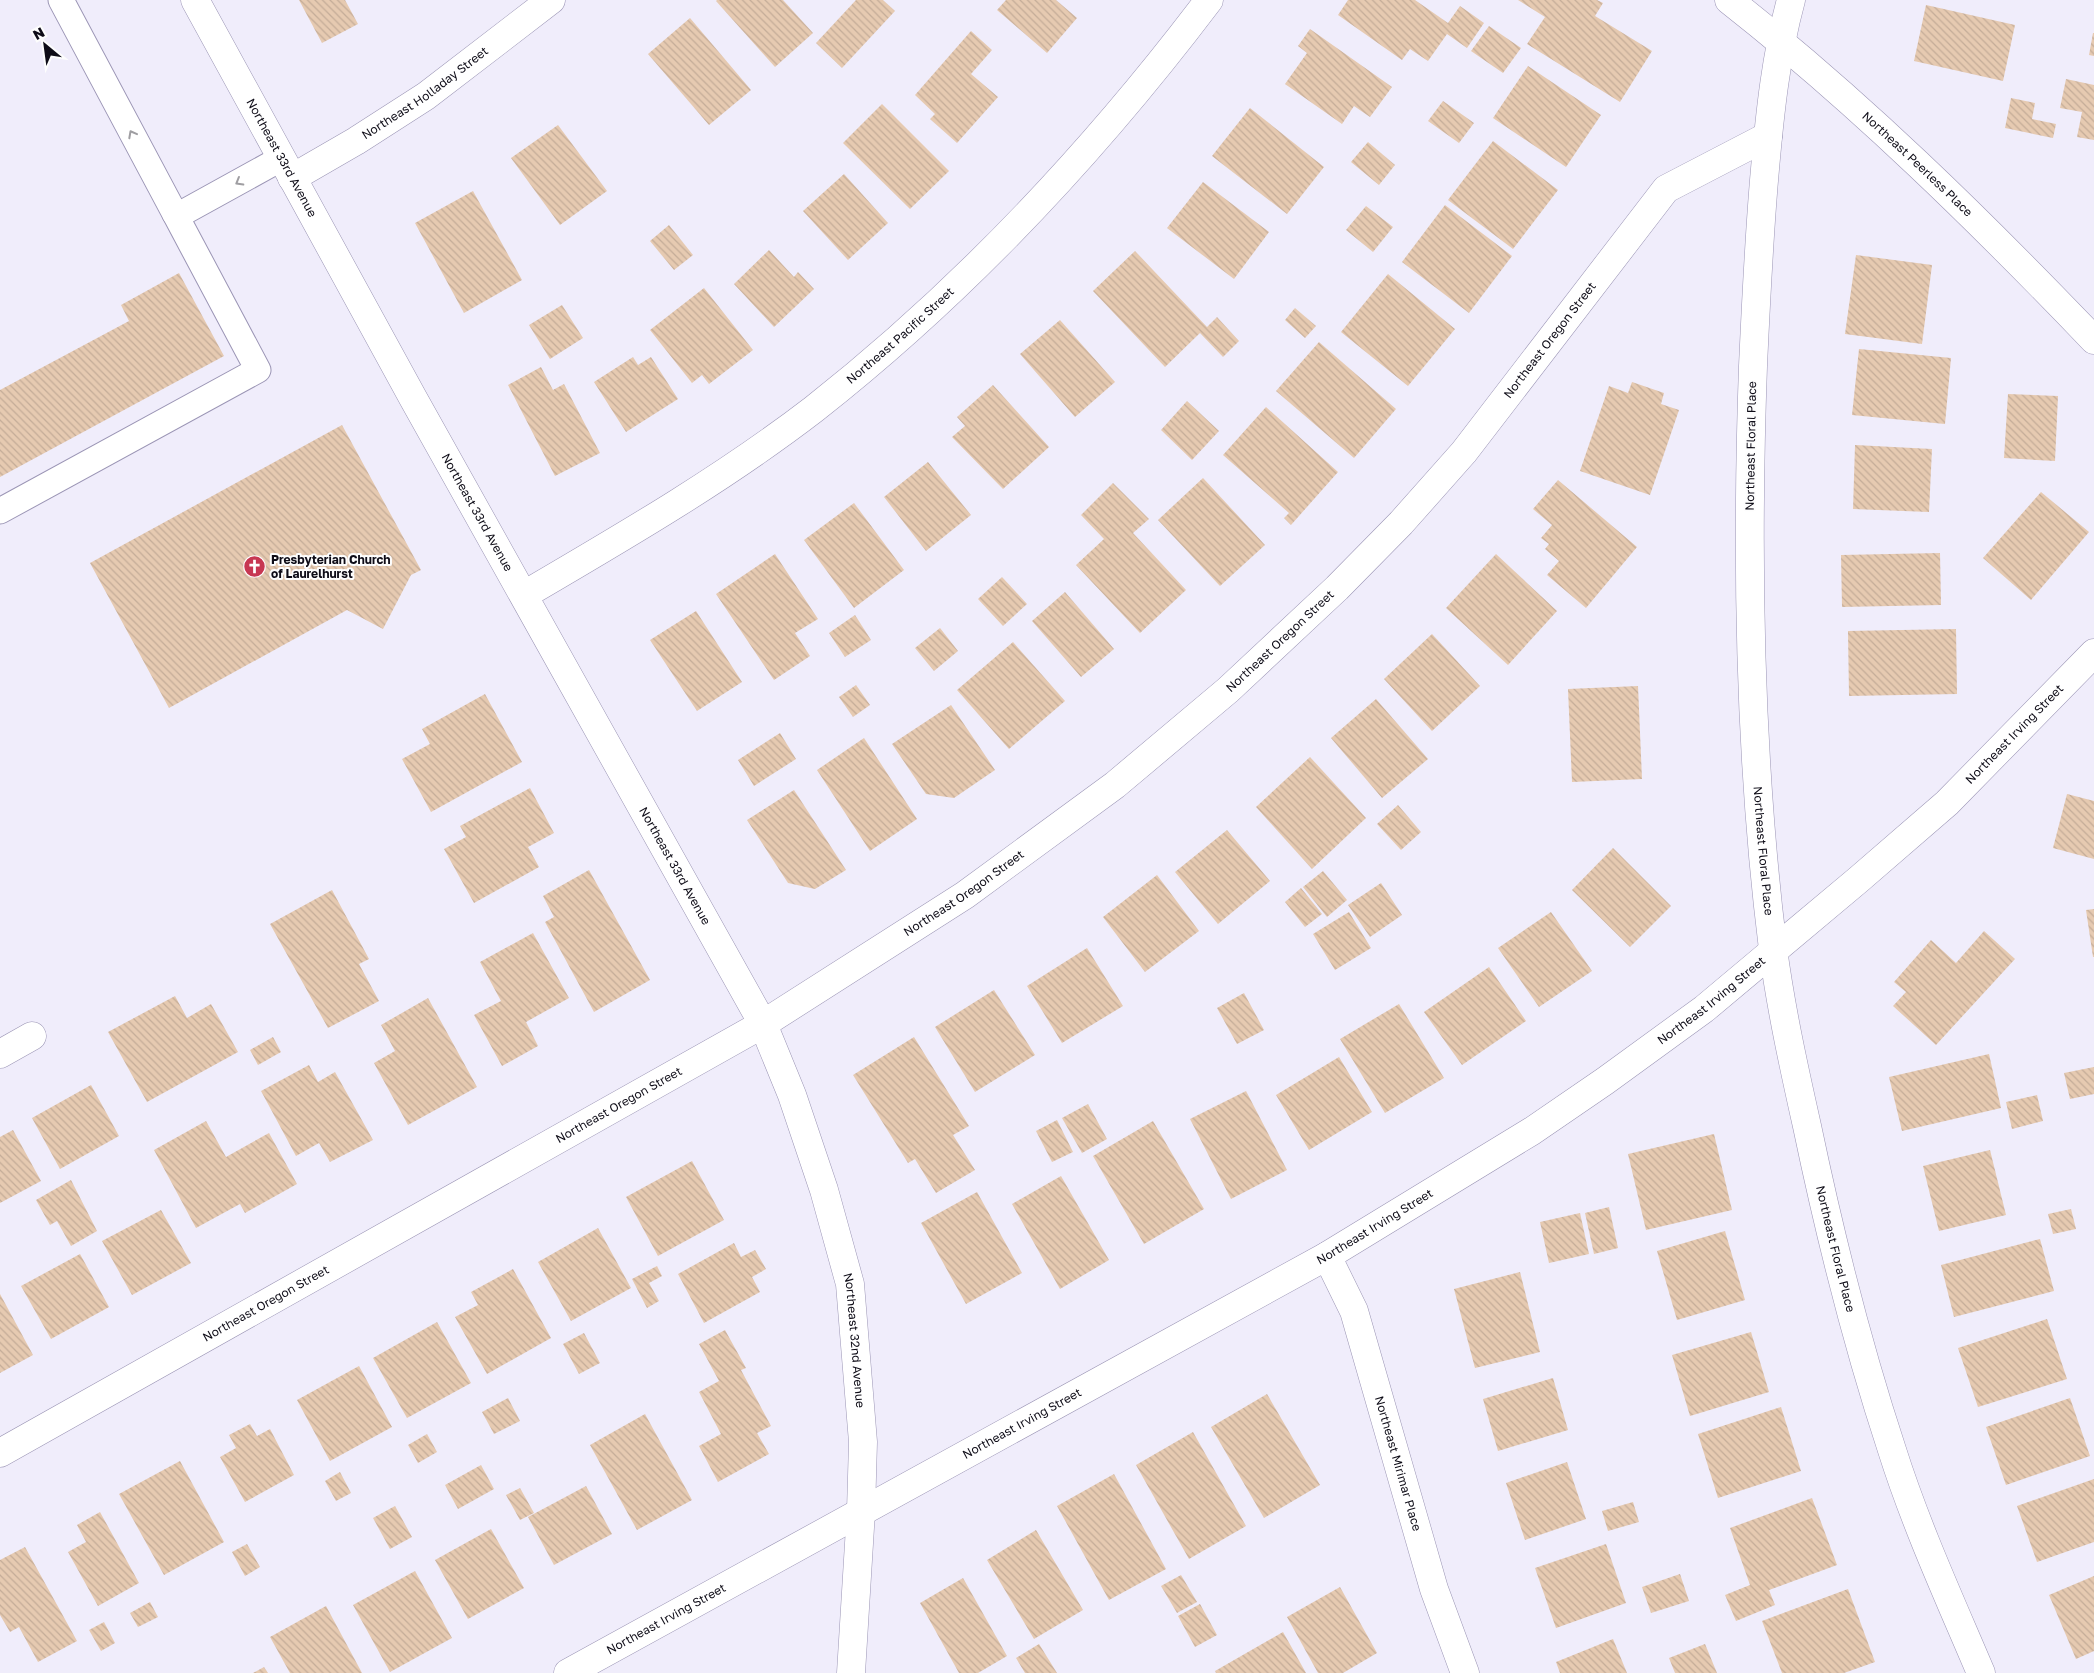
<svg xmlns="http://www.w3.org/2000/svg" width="2094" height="1673" font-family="'Golos Text',sans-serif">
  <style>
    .building { fill: url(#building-back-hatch) }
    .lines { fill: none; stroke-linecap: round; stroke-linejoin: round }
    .service-casing { stroke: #9b95b5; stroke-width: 27 }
    .minor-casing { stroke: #9b95b5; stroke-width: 29 }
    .service { stroke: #fff; stroke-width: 25 }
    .minor { stroke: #fff; stroke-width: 28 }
    .oneway { stroke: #9f9ea2 }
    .labels { text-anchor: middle; stroke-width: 4; stroke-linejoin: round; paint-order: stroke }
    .street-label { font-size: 12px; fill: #0e0c17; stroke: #fdfdfd }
    .poi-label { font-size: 12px; font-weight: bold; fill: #0e0c17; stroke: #fdfdfd; text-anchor: start }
  </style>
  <defs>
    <pattern id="building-back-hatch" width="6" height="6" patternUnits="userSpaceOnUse" patternTransform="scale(1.25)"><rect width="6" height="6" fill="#e6cab1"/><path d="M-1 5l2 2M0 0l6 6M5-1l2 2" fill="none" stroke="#c4ac98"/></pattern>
  </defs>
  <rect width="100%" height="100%" fill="#f0edfb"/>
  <g class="building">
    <polygon points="299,0 345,0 358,24 322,43"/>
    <polygon points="717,0 783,0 813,33 775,67 716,1"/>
    <polygon points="856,0 883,0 895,11 842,68 816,43"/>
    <polygon points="1006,0 1056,0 1077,18 1047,53 997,10"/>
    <polygon points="1348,0 1415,0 1448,23 1460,6 1484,23 1467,48 1447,34 1428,61 1410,49 1402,60 1338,15"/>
    <polygon points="1518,0 1597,0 1603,3 1595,16 1652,51 1620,102 1527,44 1545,17"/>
    <polygon points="1926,5 2015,25 2003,81 1914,61"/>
    <polygon points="690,18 751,90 709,125 648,54"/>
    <polygon points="1489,26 1521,48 1503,73 1471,51"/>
    <polygon points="1310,29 1392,87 1370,117 1354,106 1342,124 1285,84 1307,53 1298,46"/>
    <polygon points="971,31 992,50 971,74 998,97 957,143 930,119 935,114 915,95"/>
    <polygon points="2093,33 2094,33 2094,56 2089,55"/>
    <polygon points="1528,66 1601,115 1566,167 1493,118"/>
    <polygon points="2066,79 2094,85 2094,140 2077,137 2082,112 2060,108"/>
    <polygon points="2011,98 2035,103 2032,119 2056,124 2053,138 2005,128"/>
    <polygon points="1443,101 1474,123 1459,143 1428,121"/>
    <polygon points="882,104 949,171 910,209 843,143"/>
    <polygon points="1250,108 1324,167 1287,214 1212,156"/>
    <polygon points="558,125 607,191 560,225 511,158"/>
    <polygon points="1493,141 1558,190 1513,249 1448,200"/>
    <polygon points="1368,142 1395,165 1379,185 1351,162"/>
    <polygon points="844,174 888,223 848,260 803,211"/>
    <polygon points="1203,182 1269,232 1234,279 1167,228"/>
    <polygon points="473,191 522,280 464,313 415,223"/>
    <polygon points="1445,205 1512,256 1469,313 1402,262"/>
    <polygon points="1366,206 1393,227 1373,252 1346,230"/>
    <polygon points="669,225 693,255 674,270 650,241"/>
    <polygon points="769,250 794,277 798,272 814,289 774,327 734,284"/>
    <polygon points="1135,251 1207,327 1217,317 1239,341 1223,357 1200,333 1165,367 1093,291"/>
    <polygon points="1856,255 1932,265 1922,344 1845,334"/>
    <polygon points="179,273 224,356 0,477 0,390 129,321 121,305"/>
    <polygon points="1388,274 1455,329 1408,386 1341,332"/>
    <polygon points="704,288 753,350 709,384 702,375 692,383 650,330"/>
    <polygon points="562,305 583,338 550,359 529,325"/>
    <polygon points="1295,308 1316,326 1305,338 1285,320"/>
    <polygon points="1060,320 1115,382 1075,417 1020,354"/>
    <polygon points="1319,342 1396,409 1354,458 1276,391"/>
    <polygon points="1859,349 1951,358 1945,424 1852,415"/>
    <polygon points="633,357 638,365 651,357 678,399 626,432 594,382"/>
    <polygon points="541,367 553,390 564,384 600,453 555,476 508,385"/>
    <polygon points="1632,382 1664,393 1661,404 1679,410 1650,495 1580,471 1609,386 1628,393"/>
    <polygon points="993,385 1049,447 1003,489 952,437 965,426 957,417"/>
    <polygon points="2008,394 2058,396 2055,461 2004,458"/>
    <polygon points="1187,401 1219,431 1192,460 1161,430"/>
    <polygon points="1266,407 1338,472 1291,525 1284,518 1289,513 1223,455"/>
    <polygon points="342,425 421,570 411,575 383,629 347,610 169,708 90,563"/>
    <polygon points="1855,445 1932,449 1929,512 1853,509"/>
    <polygon points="928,462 971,515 926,551 884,497"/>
    <polygon points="1203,478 1265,545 1220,586 1158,520"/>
    <polygon points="1558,480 1637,547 1586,608 1547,575 1559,561 1545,549 1549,544 1541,538 1552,525 1533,509"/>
    <polygon points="1113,483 1149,519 1133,533 1186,590 1140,633 1076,565 1104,539 1081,515"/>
    <polygon points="2041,492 2089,532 2031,600 1983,558"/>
    <polygon points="854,503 904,570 854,608 804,540"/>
    <polygon points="1940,553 1941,605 1842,607 1841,555"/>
    <polygon points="775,554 818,619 795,633 810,656 774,680 716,594"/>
    <polygon points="1496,554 1557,611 1508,665 1446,608"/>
    <polygon points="1002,577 1027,604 1003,626 978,599"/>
    <polygon points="1065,592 1114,649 1081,677 1032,621"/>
    <polygon points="696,611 742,682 697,711 650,640"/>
    <polygon points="855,615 871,640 845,657 829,633"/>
    <polygon points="940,628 958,651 934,671 915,648"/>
    <polygon points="1956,629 1957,694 1849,696 1848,631"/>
    <polygon points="1432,634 1480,686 1432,731 1384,679"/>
    <polygon points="1013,642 1065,701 1009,749 957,690"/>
    <polygon points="856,685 870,705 853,717 839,697"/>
    <polygon points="1638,686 1642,779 1572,782 1568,689"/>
    <polygon points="485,694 522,762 431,812 402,759 430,744 422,729"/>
    <polygon points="1376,699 1428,759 1382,798 1331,738"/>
    <polygon points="951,705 995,770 954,798 926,794 892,744"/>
    <polygon points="780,733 796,759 754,786 738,760"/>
    <polygon points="864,738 917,819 870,851 817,770"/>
    <polygon points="1310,757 1366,818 1312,869 1256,807"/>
    <polygon points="530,788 554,833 528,847 539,867 474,903 444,849 466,837 460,826"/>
    <polygon points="794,790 846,870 815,889 788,883 747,820"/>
    <polygon points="2067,794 2094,801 2094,859 2053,848"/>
    <polygon points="1398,805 1421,832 1401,850 1377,824"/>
    <polygon points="1227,830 1270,881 1218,924 1175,872"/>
    <polygon points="1613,848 1671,906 1630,947 1572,890"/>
    <polygon points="589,870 650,980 594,1012 545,922 554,917 543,896"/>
    <polygon points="1323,871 1347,900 1327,917 1303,887"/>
    <polygon points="1157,875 1199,931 1145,972 1103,917"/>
    <polygon points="1381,883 1402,915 1370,937 1348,905"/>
    <polygon points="1301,888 1322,914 1305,927 1285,902"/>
    <polygon points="332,890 369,959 359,964 379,1001 328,1028 270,924"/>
    <polygon points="2094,909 2094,957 2093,957 2086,910"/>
    <polygon points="1349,912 1371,948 1335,970 1313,934"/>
    <polygon points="1551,912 1592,971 1539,1007 1498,948"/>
    <polygon points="1984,931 2015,959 1936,1045 1893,1006 1906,992 1894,982 1931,940 1956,963"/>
    <polygon points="533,933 569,998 526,1022 538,1046 502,1066 474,1015 501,1001 480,962"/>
    <polygon points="1087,948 1123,1006 1062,1043 1027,986"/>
    <polygon points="1489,967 1526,1021 1462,1065 1424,1012"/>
    <polygon points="994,990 1035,1055 975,1092 935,1027"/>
    <polygon points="1244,993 1264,1030 1237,1044 1217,1008"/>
    <polygon points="175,996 187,1018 211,1004 238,1052 147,1102 108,1032"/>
    <polygon points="428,998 477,1087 408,1125 374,1063 395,1051 381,1025"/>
    <polygon points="1399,1004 1444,1078 1385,1113 1340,1039"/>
    <polygon points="273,1037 281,1052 258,1065 250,1050"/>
    <polygon points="914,1037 969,1126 953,1135 975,1170 936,1193 915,1159 908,1163 853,1075"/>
    <polygon points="1989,1054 2001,1108 1902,1131 1889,1077"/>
    <polygon points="1339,1057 1372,1112 1309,1150 1276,1095"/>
    <polygon points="309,1065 318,1082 335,1072 373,1140 330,1162 319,1143 296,1156 261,1091"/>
    <polygon points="2094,1067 2094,1094 2070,1099 2064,1073"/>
    <polygon points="91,1085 119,1136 60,1169 32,1118"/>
    <polygon points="1246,1091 1287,1170 1231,1199 1190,1119"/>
    <polygon points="2037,1095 2043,1121 2012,1129 2006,1102"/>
    <polygon points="1088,1104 1107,1139 1082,1153 1062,1118"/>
    <polygon points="1057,1120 1073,1152 1052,1162 1036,1131"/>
    <polygon points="206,1121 226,1157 269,1133 297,1184 245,1213 240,1204 196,1228 154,1150"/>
    <polygon points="1153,1121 1204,1209 1144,1244 1093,1156"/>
    <polygon points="13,1130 41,1181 0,1203 0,1137"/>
    <polygon points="1714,1134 1732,1210 1646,1230 1628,1154"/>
    <polygon points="1990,1150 2006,1215 1939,1231 1923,1166"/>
    <polygon points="692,1161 724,1220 658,1256 626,1197"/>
    <polygon points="1061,1176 1109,1260 1060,1289 1012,1204"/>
    <polygon points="71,1180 97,1231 71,1246 57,1221 50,1225 36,1200"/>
    <polygon points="977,1192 1022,1273 966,1304 921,1223"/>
    <polygon points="1609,1207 1618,1248 1594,1254 1585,1213"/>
    <polygon points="2071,1209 2076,1229 2053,1234 2048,1214"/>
    <polygon points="161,1210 191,1263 132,1295 102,1241"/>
    <polygon points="1580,1213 1589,1254 1549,1263 1540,1222"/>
    <polygon points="598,1228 631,1288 571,1321 538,1262"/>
    <polygon points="1725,1231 1745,1300 1677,1320 1657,1251"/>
    <polygon points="2040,1239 2054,1291 1954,1317 1941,1265"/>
    <polygon points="734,1243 741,1257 755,1250 766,1269 752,1277 760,1292 704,1323 678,1274"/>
    <polygon points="80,1254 109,1307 51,1339 21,1286"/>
    <polygon points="657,1266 662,1276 649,1283 659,1301 647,1308 632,1279"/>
    <polygon points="513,1269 551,1338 487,1374 455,1317 478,1305 471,1292"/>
    <polygon points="1520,1272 1540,1352 1475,1368 1454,1289"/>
    <polygon points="0,1294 33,1355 0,1373"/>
    <polygon points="2047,1319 2067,1379 1978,1407 1958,1348"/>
    <polygon points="437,1322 471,1383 407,1418 373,1358"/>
    <polygon points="725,1330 746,1368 741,1370 771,1426 757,1433 769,1454 718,1482 699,1446 721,1434 699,1392 719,1381 699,1344"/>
    <polygon points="1751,1332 1769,1392 1690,1416 1672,1355"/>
    <polygon points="584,1333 600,1363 579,1374 563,1344"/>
    <polygon points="359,1366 392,1427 330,1461 297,1400"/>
    <polygon points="1553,1378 1568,1430 1498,1451 1483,1399"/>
    <polygon points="1267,1394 1320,1485 1264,1518 1211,1427"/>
    <polygon points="508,1398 520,1421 494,1434 482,1412"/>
    <polygon points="2070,1398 2090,1456 2006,1485 1986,1427"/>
    <polygon points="1781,1407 1801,1471 1718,1498 1698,1434"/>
    <polygon points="645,1414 692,1500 637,1530 590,1445"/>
    <polygon points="250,1424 257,1436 270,1429 294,1475 245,1502 220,1457 236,1448 229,1435"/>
    <polygon points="1193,1432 1246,1526 1189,1559 1136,1465"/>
    <polygon points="427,1434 437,1452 418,1463 408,1445"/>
    <polygon points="180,1461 224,1542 164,1575 119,1494"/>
    <polygon points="1567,1462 1586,1519 1525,1540 1506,1483"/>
    <polygon points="481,1465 494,1489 458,1509 445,1485"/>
    <polygon points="340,1472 351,1493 336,1501 325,1481"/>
    <polygon points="1114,1474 1166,1569 1109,1600 1057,1506"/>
    <polygon points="2094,1479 2094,1542 2037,1562 2017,1506"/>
    <polygon points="586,1486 612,1534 554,1565 528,1517"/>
    <polygon points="520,1488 534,1513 520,1520 506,1495"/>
    <polygon points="1812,1498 1837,1565 1769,1590 1775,1605 1736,1621 1725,1595 1750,1585 1730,1528"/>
    <polygon points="1633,1502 1639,1522 1608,1531 1602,1511"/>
    <polygon points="395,1506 412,1537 390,1549 373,1518"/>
    <polygon points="100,1512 139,1583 98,1606 68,1552 86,1542 77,1525"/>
    <polygon points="491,1529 524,1588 468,1619 435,1560"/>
    <polygon points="1036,1530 1083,1610 1034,1639 987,1560"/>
    <polygon points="247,1544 260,1567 245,1576 232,1552"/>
    <polygon points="1606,1544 1626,1603 1556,1628 1535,1568"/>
    <polygon points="25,1547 77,1641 38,1662 19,1627 10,1632 0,1615 0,1560"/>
    <polygon points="415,1571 452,1638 390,1672 353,1605"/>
    <polygon points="1680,1574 1689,1601 1651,1613 1642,1587"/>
    <polygon points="1181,1575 1197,1602 1177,1613 1161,1586"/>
    <polygon points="2094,1576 2094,1651 2076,1659 2049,1595"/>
    <polygon points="963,1578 1007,1656 978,1673 959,1673 920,1603"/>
    <polygon points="1340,1587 1377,1653 1343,1673 1318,1673 1287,1617"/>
    <polygon points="1848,1589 1875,1662 1844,1673 1782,1673 1762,1621"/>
    <polygon points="150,1602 158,1617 138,1627 130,1613"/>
    <polygon points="1200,1604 1217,1635 1195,1647 1178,1616"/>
    <polygon points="326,1606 362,1673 290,1673 270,1637"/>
    <polygon points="104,1622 115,1643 101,1651 89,1630"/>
    <polygon points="1283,1632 1306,1673 1216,1673 1215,1671"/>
    <polygon points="1613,1639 1627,1673 1560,1673 1556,1662"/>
    <polygon points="1039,1644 1057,1673 1025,1673 1016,1658"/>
    <polygon points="1705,1644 1717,1673 1675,1673 1669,1658"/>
    <polygon points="264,1667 268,1673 253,1673"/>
  </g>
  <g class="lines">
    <defs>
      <g id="service">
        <polyline points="61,0 175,214 186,211 282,158"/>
        <polyline points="0,511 258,370 175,214"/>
      </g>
      <g id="minor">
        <path id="s1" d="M195 0 413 398 763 1024 792 1095 824 1190 850 1284 863 1442 861 1511 851 1673"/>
        <path id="s2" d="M1729 0C1860 103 1979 220 2094 340"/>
        <path id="s3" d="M1791 0C1776 55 1770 112 1765 169 1759 235 1756 301 1753 366 1746 560 1749 757 1773 949 1781 1009 1794 1068 1807 1126 1830 1236 1857 1344 1892 1450 1916 1526 1950 1600 1981 1673"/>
        <path id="s4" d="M292 178 356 141 426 96 551 0"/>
        <path id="s5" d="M524 595C623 537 723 479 814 409 964 291 1094 152 1209 0"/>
        <polyline points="0,1054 32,1036"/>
        <path id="s6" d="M1327 1256 1354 1311 1434 1589 1465 1673"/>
        <path id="s7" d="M0 1453 763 1024 965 895 1115 785 1228 690 1337 588 1401 523 1464 452 1666 189 1768 136"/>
        <path id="s8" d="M568 1673 1327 1256 1532 1131 1605 1081 1704 1009 1858 880 1947 803 2094 653"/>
      </g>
    </defs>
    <use href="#service" class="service-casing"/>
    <use href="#minor" class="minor-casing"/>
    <use href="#service" class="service"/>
    <use href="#minor" class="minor"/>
  </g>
  <defs><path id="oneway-chevron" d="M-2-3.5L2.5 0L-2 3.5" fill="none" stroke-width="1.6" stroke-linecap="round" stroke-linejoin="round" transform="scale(1.25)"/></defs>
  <g class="oneway">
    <use href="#oneway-chevron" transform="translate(132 134) rotate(-118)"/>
    <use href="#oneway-chevron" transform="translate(239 182) rotate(150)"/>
  </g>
  <defs>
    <symbol id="church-disc" viewBox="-11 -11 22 22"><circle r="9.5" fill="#c73752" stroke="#fdfdfd"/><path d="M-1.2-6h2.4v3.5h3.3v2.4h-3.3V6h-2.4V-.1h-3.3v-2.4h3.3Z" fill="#fff"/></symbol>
  </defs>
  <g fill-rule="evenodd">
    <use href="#church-disc" x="242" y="554" width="25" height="25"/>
  </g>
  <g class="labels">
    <g class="street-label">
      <text dy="4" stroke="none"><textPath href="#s4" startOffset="158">Northeast Holladay Street</textPath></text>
      <text dy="4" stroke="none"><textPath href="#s1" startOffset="180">Northeast 33rd Avenue</textPath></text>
      <text dy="4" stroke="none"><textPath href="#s2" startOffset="250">Northeast Peerless Place</textPath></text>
      <text dy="4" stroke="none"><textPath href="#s5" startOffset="458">Northeast Pacific Street</textPath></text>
      <text dy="4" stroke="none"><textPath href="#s7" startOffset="1925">Northeast Oregon Street</textPath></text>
      <text transform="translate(1751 446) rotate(-89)" y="4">Northeast Floral Place</text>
      <text dy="4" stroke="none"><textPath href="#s1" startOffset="585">Northeast 33rd Avenue</textPath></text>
      <text dy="4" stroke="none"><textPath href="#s7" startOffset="1520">Northeast Oregon Street</textPath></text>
      <text dy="4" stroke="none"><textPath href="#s8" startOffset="1732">Northeast Irving Street</textPath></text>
      <text dy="4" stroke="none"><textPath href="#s3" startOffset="854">Northeast Floral Place</textPath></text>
      <text dy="4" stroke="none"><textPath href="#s1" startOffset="990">Northeast 33rd Avenue</textPath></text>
      <text dy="4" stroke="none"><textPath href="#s7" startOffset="1115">Northeast Oregon Street</textPath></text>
      <text dy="4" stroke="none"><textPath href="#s8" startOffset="1328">Northeast Irving Street</textPath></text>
      <text dy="4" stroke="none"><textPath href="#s7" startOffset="710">Northeast Oregon Street</textPath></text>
      <text dy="4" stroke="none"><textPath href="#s8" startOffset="922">Northeast Irving Street</textPath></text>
      <text dy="4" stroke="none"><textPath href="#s3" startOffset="1259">Northeast Floral Place</textPath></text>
      <text dy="4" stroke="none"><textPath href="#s7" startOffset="305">Northeast Oregon Street</textPath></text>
      <text dy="4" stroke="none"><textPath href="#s1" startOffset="1502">Northeast 32nd Avenue</textPath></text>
      <text dy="4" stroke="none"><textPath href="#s8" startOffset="518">Northeast Irving Street</textPath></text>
      <text dy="4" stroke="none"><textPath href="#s6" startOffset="220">Northeast Mirimar Place</textPath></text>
      <text dy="4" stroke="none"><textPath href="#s8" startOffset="112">Northeast Irving Street</textPath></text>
    </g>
    <g class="poi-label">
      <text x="271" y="564">Presbyterian Church<tspan x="271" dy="14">of Laurelhurst</tspan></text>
    </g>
  </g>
  <g transform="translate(45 45) rotate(331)" stroke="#fdfdfd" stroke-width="4" paint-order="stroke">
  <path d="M0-4L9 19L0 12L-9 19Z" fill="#0e0c17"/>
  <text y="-8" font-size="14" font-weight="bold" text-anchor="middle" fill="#0e0c17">N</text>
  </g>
</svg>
